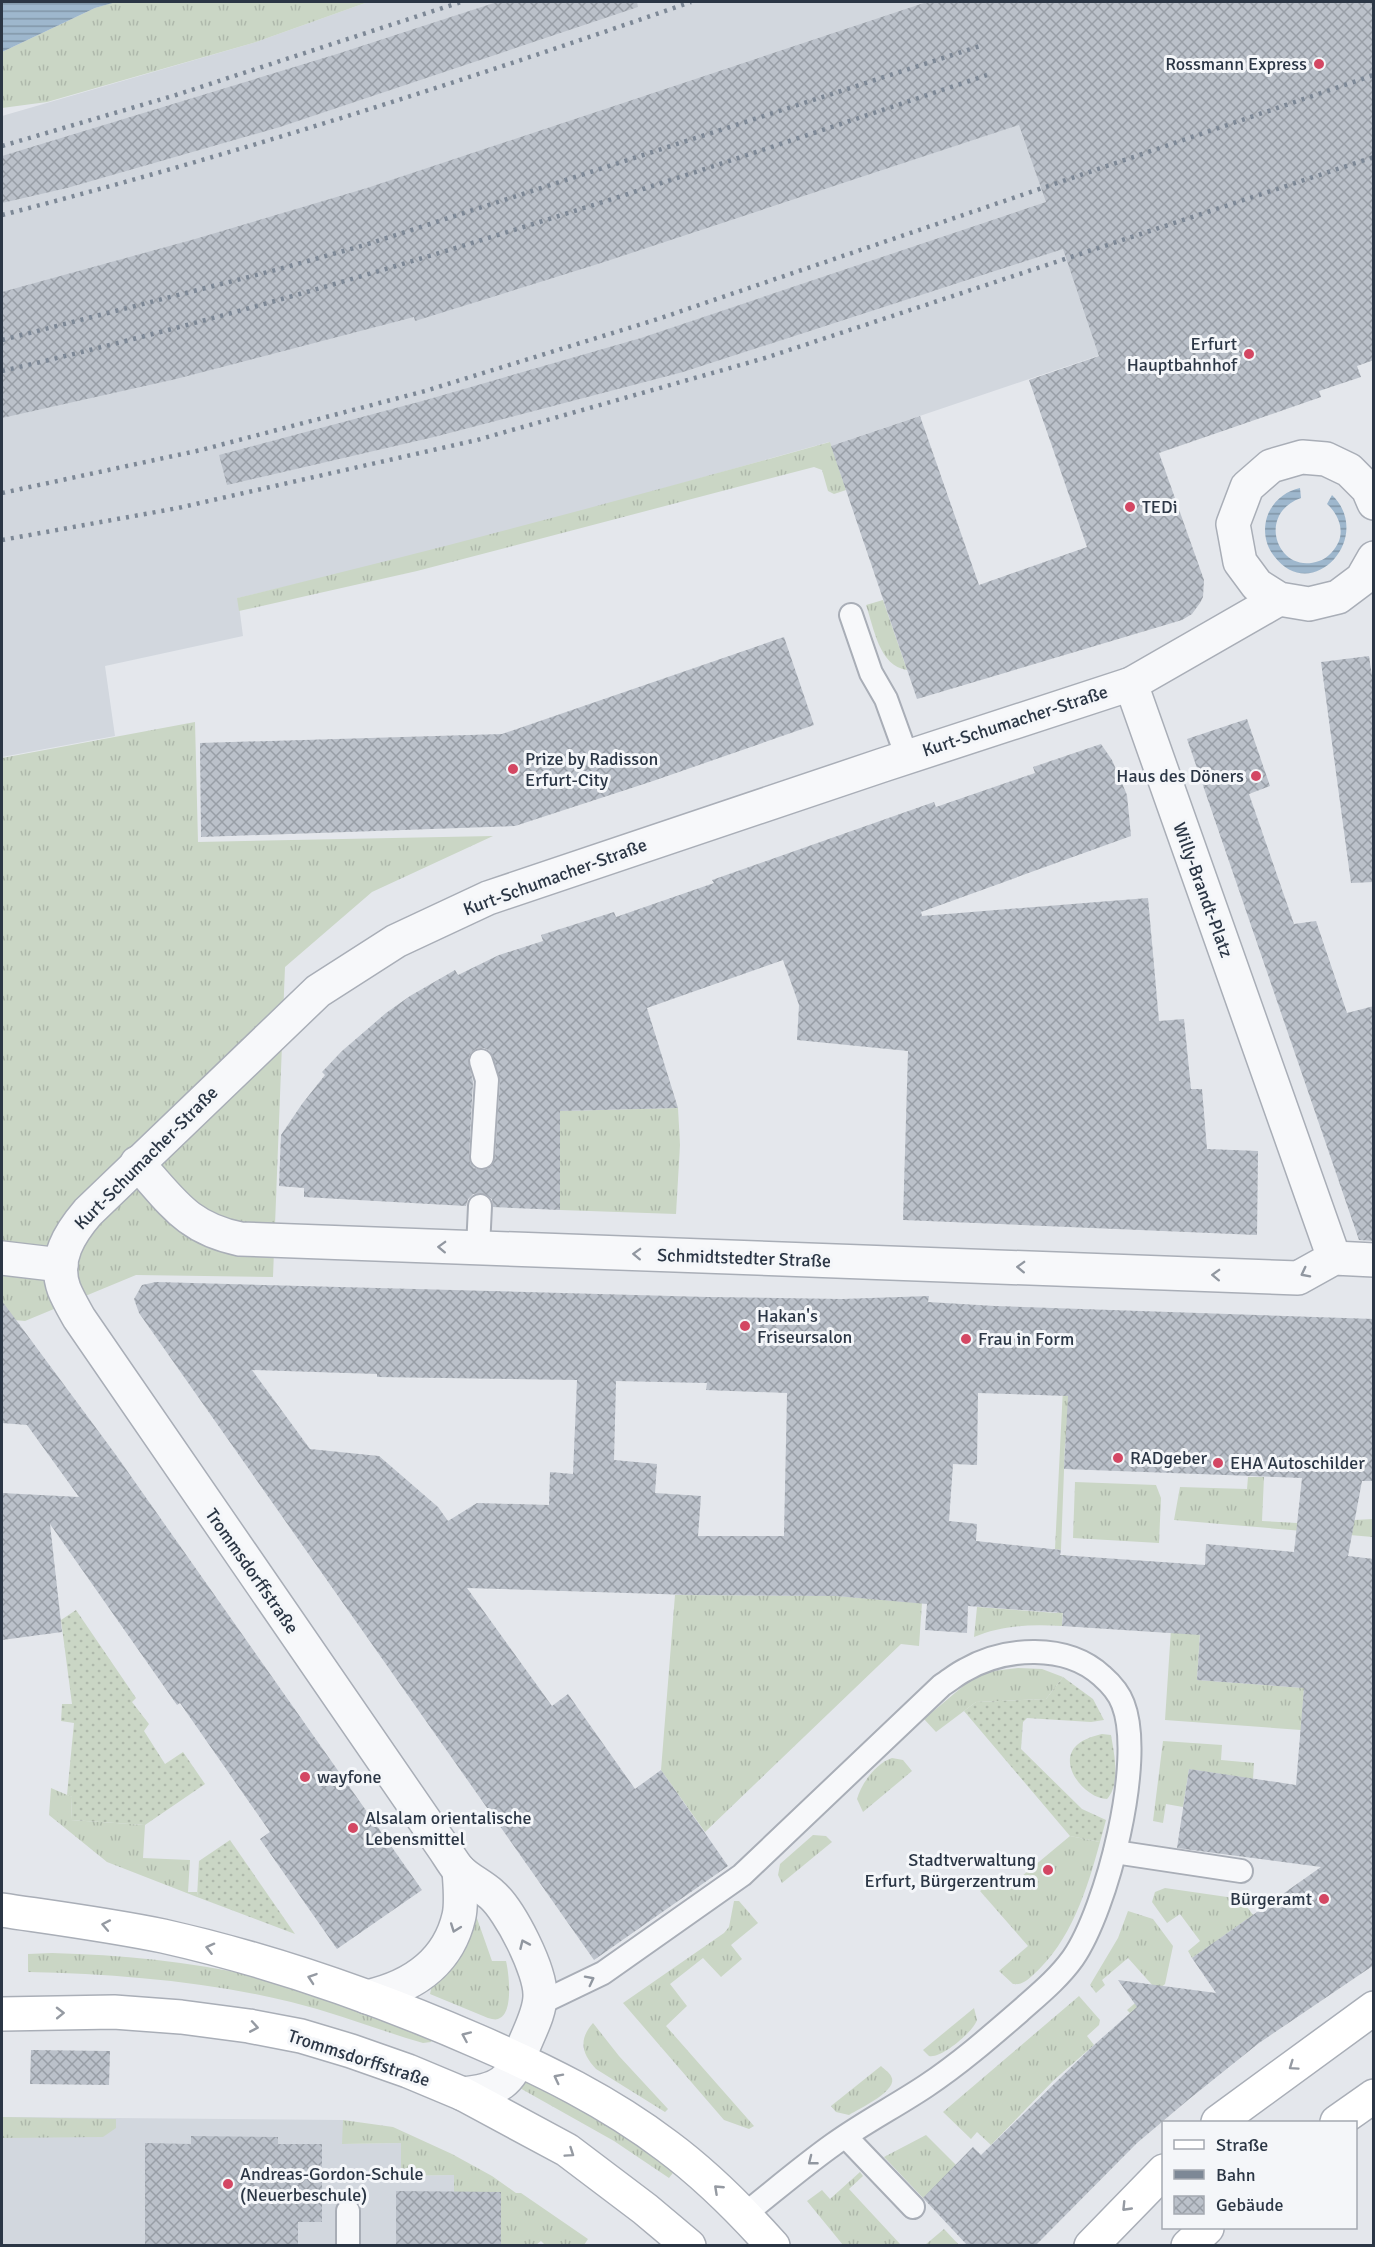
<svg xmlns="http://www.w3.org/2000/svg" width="1375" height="2247" font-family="Signika,sans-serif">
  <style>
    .built { fill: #d2d7de }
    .grass { fill: url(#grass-tufts) }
    .garden { fill: url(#garden-dots) }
    .water { fill: url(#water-rules) }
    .building { fill: url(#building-cross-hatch); fill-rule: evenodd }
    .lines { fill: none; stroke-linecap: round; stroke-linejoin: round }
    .lane-casing { stroke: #a9aeb7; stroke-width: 26 }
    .street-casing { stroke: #a9aeb7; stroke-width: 36 }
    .secondary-casing { stroke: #a9aeb7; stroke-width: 36 }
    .lane { stroke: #f7f8fa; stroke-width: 22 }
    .street { stroke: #f7f8fa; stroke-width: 33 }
    .secondary { stroke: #fff; stroke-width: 33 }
    .rail { stroke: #7d8896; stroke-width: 4.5; stroke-dasharray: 3 6; stroke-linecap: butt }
    .oneway { stroke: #9197a0 }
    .oneway2 { stroke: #959aa2 }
    .poi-dot { fill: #d34763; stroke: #f4f6f9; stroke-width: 2 }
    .labels { text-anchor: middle; stroke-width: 6; stroke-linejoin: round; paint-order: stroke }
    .poi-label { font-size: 18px; fill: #2b3645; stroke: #f4f6f9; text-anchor: start }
    .street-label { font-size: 18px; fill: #2b3645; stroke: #f4f6f9 }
  </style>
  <defs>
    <pattern id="grass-tufts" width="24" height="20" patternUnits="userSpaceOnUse" patternTransform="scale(1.5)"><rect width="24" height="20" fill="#cad6c5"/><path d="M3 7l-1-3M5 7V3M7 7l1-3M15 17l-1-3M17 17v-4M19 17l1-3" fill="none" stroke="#aeb8ab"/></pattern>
    <pattern id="garden-dots" width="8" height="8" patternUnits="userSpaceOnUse" patternTransform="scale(1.5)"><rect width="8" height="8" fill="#cad6c5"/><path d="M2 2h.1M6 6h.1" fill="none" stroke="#aeb8ab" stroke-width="1.8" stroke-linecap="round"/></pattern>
    <pattern id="water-rules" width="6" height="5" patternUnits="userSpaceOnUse" patternTransform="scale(1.5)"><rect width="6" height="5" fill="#9eb7cd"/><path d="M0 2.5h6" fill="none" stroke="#8196a8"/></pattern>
    <pattern id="building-cross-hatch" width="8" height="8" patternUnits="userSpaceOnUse" patternTransform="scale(1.5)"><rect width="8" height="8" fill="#bbc1ca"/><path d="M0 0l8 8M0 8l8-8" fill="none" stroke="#989ea6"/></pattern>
  </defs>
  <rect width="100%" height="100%" fill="#e4e7ec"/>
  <g class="built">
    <polygon points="368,2 1373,2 1373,263 831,446 829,442 590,509 413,556 238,598 243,636 105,666 115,736 2,757 2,116 253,43"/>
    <polygon points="2,2117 343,2120 343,2144 401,2143 401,2176 454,2175 454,2191 501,2192 501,2245 2,2246"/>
  </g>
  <g class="grass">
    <polygon points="115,2 368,2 253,43 47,102 2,108 2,52 95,8"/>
    <path d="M830 442 846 490 834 494 828 491 822 470 814 467 417 571 239 611 237 598C436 550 633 497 830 442Z"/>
    <path d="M883 600 907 670C879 666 874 628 866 605Z"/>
    <polygon points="195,722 198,842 493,836 372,892 285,967 273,1277 136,1275 25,1321 2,1319 2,758"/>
    <polygon points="678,1108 680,1145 676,1214 560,1210 560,1111"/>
    <polygon points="1063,1388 1076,1390 1065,1444 1061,1550 1055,1549"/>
    <polygon points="1248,1477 1264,1477 1262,1521 1297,1523 1373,1519 1373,1537 1174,1520 1180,1487 1247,1489"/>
    <polygon points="1075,1482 1156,1485 1161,1498 1159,1543 1073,1538"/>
    <path d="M1060 1555H1066L1062 1626C1032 1624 1002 1625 974 1637L977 1607 1057 1613Z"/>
    <polygon points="675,1595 836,1596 922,1603 919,1646 901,1644 705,1832 661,1770"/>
    <polygon points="1172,1614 1201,1616 1197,1680 1304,1688 1301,1730 1165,1720"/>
    <polygon points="1018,1668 1042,1669 1063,1677 1046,1699 976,1702 936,1732 924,1719 974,1677 993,1671"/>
    <polygon points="1163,1741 1222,1745 1221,1760 1254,1763 1253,1779 1189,1769 1183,1807 1166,1804 1163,1823 1153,1821"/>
    <path d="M892 1758 903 1760 912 1771 863 1812 857 1799C861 1784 876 1763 892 1758Z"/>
    <polygon points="51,1788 72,1797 71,1820 145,1825 143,1858 190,1860 188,1892 197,1892 197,1897 107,1862 49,1815"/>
    <polygon points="813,1835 826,1836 832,1842 782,1883 778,1875 780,1864"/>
    <path d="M1070 1836 1100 1842C1087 1890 1071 1941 1033 1975 1026 1981 1022 1985 1013 1984L999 1971 1028 1946 980 1891 1001 1876 1010 1886Z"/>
    <polygon points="1165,1888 1241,1899 1253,1915 1192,1958 1188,1951 1200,1941 1180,1914 1167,1923 1152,1902 1155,1892"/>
    <polygon points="734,1901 739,1901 758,1923 731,1945 742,1959 721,1977 703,1958 670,1984 687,2006 666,2026 754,2126 749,2129 724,2120 623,2003 724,1933 729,1927"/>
    <path d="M473 1907 492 1961H506C509 1973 514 2015 498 2019 495 2020 492 2019 488 2018L430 1994 432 1985Z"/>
    <polygon points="1128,1911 1153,1919 1173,1946 1165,1984 1130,2013 1127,2010 1154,1987 1128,1958 1102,1980 1105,1985 1096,1993 1090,1985 1118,1938"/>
    <path d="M52 1953C125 1955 199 1962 269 1980 325 1995 379 2017 433 2037L431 2042 423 2043C378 2030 336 2013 291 2002 205 1981 116 1974 28 1972V1954Z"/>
    <polygon points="1079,1996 1100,2020 1099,2025 1087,2036 1094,2045 1054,2080 991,2145 977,2132 971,2139 943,2112"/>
    <path d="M974 2008 977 2020C973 2032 941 2059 929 2056L923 2050Z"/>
    <path d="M593 2023 619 2056 668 2109 665 2112 596 2069C582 2054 578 2040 593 2023Z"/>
    <path d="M881 2066C884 2069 889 2072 891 2076 900 2090 860 2108 849 2115L836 2112 831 2106Z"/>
    <polygon points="525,2077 619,2132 676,2169 669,2178 614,2141 518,2087"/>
    <polygon points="2,2117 116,2119 116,2128 103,2137 2,2138"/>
    <polygon points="343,2120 393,2127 452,2154 492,2176 516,2193 521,2193 588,2239 584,2245 545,2245 541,2241 536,2245 501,2245 501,2193 454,2192 454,2175 401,2176 401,2143 342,2144"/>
    <polygon points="926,2135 956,2165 923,2198 884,2157"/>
    <polygon points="860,2172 863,2176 849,2189 901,2245 843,2245 807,2201 822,2190 830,2199"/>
    <polygon points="944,2229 959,2245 925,2245"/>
  </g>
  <g class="garden">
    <polygon points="76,1610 136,1698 132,1702 149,1724 144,1731 165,1764 183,1752 205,1784 145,1825 71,1820 72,1797 67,1795 74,1723 61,1721 62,1704 72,1704 61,1620"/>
    <polygon points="1063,1677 1093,1699 1104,1720 1091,1722 1027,1718 1023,1722 1021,1749 1082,1809 1106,1820 1100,1842 1070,1836 964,1711 976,1702 1046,1699"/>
    <path d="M1102 1734 1111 1735C1114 1753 1121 1784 1107 1799 1086 1799 1056 1764 1077 1745 1083 1739 1094 1736 1102 1734Z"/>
    <polygon points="230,1840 295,1934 197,1897 199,1861"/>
  </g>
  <g class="water">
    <polygon points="2,2 116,2 95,8 2,52"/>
    <path d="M1300 488 1301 498C1255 514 1278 576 1319 561 1328 558 1335 550 1339 541 1344 527 1337 513 1327 504L1332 495C1375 537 1312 606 1274 556 1265 545 1263 530 1267 517 1272 502 1285 491 1300 488Z"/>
  </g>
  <g class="building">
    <polygon points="497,2 637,2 638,7 280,127 67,188 2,203 2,156 337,54"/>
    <polygon points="927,2 1374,2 1374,360 1357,366 1361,377 1319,391 1321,397 1159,453 1204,580 1203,597 1200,603 1192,614 1182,620 917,699 831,446 920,416 979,585 1087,547 1029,380 1099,356 1063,249 683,372 434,437 227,485 219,455 426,400 641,338 1046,202 1019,125 601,263 415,321 414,317 176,379 2,418 2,292 195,239 367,188"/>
    <polygon points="784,637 814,725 653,781 515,826 201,837 200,743 502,734"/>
    <polygon points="1369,656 1374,689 1374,882 1351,883 1321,662"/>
    <polygon points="1247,719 1270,786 1249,794 1294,924 1316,921 1347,1013 1374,1006 1374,1241 1359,1240 1187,739"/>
    <path d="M1101 744 1112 760 1127 795 1131 836 921 912 922 916 1148 898 1159 1021 1184 1019 1191 1089H1202L1207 1149 1258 1151 1257 1235 903 1220 908 1051 797 1040 799 1005 783 960 647 1008 678 1108 560 1111V1210L493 1207 492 1199 481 1193 473 1194 468 1199 466 1206 304 1197V1188L279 1186 281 1135 302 1104 325 1075 322 1072 342 1051 386 1013 410 996 455 970 458 975 499 955 543 941 541 935 614 912 616 917 714 883 712 880 934 802 936 807 1035 773 1033 767ZM478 1048H484L490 1051 500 1081 495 1158 488 1169 482 1170 474 1168 470 1162 469 1156 473 1082 468 1059 471 1052Z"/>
    <path d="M156 1282 708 1297 842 1299 929 1296 928 1302 995 1306 1374 1319V1481H1362L1348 1556 1374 1559V1965L1259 2043 1188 2100 1137 2143 1035 2246H968L923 2198 973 2147 981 2155 1094 2045 1137 2007 1118 1980 1216 1993 1192 1958 1321 1867 1177 1848 1189 1769 1296 1785 1304 1688 1197 1680 1200 1635 1062 1626 1063 1613 968 1606 967 1633 925 1630 927 1604 836 1596 691 1595 467 1588 552 1706 568 1694 635 1789 661 1770 728 1866 594 1960 139 1313 134 1299 142 1285ZM252 1370 377 1374V1377L577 1380 573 1474 550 1472 549 1505 477 1503 448 1521 438 1507 379 1456 310 1449ZM616 1381 707 1383 706 1390 787 1393 784 1536H698L701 1496 655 1493 657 1464 614 1460ZM978 1393 1068 1396 1064 1469 1302 1478 1294 1552 1206 1544 1205 1565 1060 1555 1061 1550 976 1541 977 1524 949 1521 953 1464 977 1465Z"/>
    <polygon points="2,1301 116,1455 422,1890 337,1949 260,1839 270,1832 180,1703 177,1705 50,1524 62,1632 2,1640 2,1493 79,1497 27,1425 2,1423"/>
    <polygon points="31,2050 110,2051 109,2085 30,2084"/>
    <polygon points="191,2136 278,2137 278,2144 322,2144 322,2222 298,2222 298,2246 145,2246 145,2143 191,2144"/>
    <polygon points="396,2191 501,2192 501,2246 396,2246"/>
  </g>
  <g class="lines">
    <defs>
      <g id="lane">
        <polyline points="851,615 871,673 886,699 907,757"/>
        <polyline points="481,1061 487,1080 482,1157"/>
        <polyline points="478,1248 480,1206"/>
        <polyline points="1115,1852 1241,1871"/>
        <path d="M538 2006 549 1999 603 1973 742 1875 942 1685C950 1680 957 1674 965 1670 1005 1647 1066 1643 1102 1676 1110 1683 1119 1693 1123 1704 1145 1760 1107 1909 1073 1958 1058 1979 1038 1995 1019 2012 989 2038 959 2064 926 2086 896 2106 863 2123 834 2144 803 2166 774 2191 745 2214"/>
        <polyline points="846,2137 913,2207"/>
        <polyline points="348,2246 348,2211"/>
      </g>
      <g id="street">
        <polyline points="1374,503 1368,489 1349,470 1326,459 1302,457 1271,466 1247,487 1233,524 1240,562 1257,585 1279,599 1309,604 1338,597 1362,579 1374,558"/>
        <polyline points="1131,684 1334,1258"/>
        <path d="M137 1163C172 1201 186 1228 240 1239L1298 1278 1334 1258 1374 1260"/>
        <polyline points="2,1258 61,1265"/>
        <path d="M367 1997C411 1987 448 1964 459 1916 462 1902 460 1885 459 1870"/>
        <path d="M463 2094C499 2090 511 2083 523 2048 529 2032 540 2013 540 1996 541 1971 510 1910 491 1894 481 1885 467 1879 458 1869 453 1863 449 1856 445 1850L79 1318C74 1309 68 1299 64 1289 53 1259 70 1233 88 1212L318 991 396 941 488 898 883 765 1131 684 1279 599"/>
      </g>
      <g id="secondary">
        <path d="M2 1910C56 1918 110 1925 163 1936 270 1960 376 1997 477 2041 544 2070 609 2102 667 2146 706 2175 741 2210 773 2246"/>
        <polyline points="2,2014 114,2012 181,2017 249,2026 301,2036 351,2051 408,2071 463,2094 567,2150 645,2209 689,2246"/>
        <polyline points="1218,2122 1374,2008"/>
        <polyline points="1337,2122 1374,2096"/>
        <polyline points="1091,2246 1164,2171"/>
        <polyline points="1188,2246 1207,2228"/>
      </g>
    </defs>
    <use href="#lane" class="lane-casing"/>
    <use href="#street" class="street-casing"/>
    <use href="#secondary" class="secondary-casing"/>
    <use href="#lane" class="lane"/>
    <use href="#street" class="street"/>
    <use href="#secondary" class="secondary"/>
    <g class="rail">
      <polyline points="2,146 176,95 461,2"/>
      <path d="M2 215C235 155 464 81 691 2"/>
      <polyline points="2,340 272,271 365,245 980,46"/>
      <path d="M2 371C336 294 662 184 987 75"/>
      <polyline points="2,493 201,450 425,391 658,319 1374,75"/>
      <polyline points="2,540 178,508 477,440 765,358 1374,157"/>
    </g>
  </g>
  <defs><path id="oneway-chevron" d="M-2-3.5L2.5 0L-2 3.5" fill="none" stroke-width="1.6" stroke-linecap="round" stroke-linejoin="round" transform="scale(1.5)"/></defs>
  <g class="oneway">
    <use href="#oneway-chevron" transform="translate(442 1247) rotate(-178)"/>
    <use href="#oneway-chevron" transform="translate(637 1254) rotate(-178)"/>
    <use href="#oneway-chevron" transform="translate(1021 1267) rotate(-178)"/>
    <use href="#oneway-chevron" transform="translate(1305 1273) rotate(153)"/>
    <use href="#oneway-chevron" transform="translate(1216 1275) rotate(-178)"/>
    <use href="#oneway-chevron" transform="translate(455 1928) rotate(110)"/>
    <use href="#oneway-chevron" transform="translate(524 1944) rotate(-114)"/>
    <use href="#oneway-chevron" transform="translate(590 1980) rotate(-27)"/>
    <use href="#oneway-chevron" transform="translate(812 2161) rotate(142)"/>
  </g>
  <g class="oneway2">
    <use href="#oneway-chevron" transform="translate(106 1925) rotate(-169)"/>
    <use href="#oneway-chevron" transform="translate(210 1948) rotate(-166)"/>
    <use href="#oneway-chevron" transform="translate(312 1978) rotate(-161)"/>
    <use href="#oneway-chevron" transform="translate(60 2013) rotate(-1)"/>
    <use href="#oneway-chevron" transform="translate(254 2027) rotate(10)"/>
    <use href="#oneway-chevron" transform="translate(466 2036) rotate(-156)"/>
    <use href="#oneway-chevron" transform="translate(1293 2066) rotate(145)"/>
    <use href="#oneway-chevron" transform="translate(558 2078) rotate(-153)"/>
    <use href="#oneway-chevron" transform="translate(570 2153) rotate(34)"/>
    <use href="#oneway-chevron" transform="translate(718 2189) rotate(-137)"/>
    <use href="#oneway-chevron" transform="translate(1126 2207) rotate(134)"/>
  </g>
  <g class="poi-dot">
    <circle cx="1319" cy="64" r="6"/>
    <circle cx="1249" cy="354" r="6"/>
    <circle cx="1130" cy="507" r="6"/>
    <circle cx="513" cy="769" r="6"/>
    <circle cx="1256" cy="776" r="6"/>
    <circle cx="745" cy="1326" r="6"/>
    <circle cx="966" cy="1339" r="6"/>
    <circle cx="1118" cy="1458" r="6"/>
    <circle cx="1218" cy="1463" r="6"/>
    <circle cx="305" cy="1777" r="6"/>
    <circle cx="353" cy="1828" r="6"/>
    <circle cx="1048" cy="1870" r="6"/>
    <circle cx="1324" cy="1899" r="6"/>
    <circle cx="228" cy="2184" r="6"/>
  </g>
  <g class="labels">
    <g class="poi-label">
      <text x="1307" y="70" text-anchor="end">Rossmann Express</text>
      <text x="1237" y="350" text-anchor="end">Erfurt<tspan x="1237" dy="21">Hauptbahnhof</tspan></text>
      <text x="1142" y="513">TEDi</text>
      <text x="525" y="765">Prize by Radisson<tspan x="525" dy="21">Erfurt-City</tspan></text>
      <text x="1244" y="782" text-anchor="end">Haus des Döners</text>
      <text x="757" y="1322">Hakan's<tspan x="757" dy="21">Friseursalon</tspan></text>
      <text x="978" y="1345">Frau in Form</text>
      <text x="1130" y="1464">RADgeber</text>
      <text x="1230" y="1469">EHA Autoschilder</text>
      <text x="317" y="1783">wayfone</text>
      <text x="365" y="1824">Alsalam orientalische<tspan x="365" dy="21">Lebensmittel</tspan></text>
      <text x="1036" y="1866" text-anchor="end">Stadtverwaltung<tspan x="1036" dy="21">Erfurt, Bürgerzentrum</tspan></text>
      <text x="1312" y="1905" text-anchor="end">Bürgeramt</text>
      <text x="240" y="2180">Andreas-Gordon-Schule<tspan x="240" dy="21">(Neuerbeschule)</tspan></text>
    </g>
    <g class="street-label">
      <text transform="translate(1015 721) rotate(-18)" y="6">Kurt-Schumacher-Straße</text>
      <text transform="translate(555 877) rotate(-20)" y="6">Kurt-Schumacher-Straße</text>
      <text transform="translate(1203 890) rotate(70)" y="6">Willy-Brandt-Platz</text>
      <text transform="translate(146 1158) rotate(-45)" y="6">Kurt-Schumacher-Straße</text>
      <text transform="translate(744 1258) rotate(2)" y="6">Schmidtstedter Straße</text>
      <text transform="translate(252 1571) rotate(55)" y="6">Trommsdorffstraße</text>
      <text transform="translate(359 2058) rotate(18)" y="6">Trommsdorffstraße</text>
    </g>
  </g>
  <rect width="1375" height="2247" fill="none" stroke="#2b3645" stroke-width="6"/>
  <rect x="1162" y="2121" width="195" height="108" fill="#f4f6f9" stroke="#a4a9b1" stroke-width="1.5"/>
  <rect x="1174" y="2140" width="30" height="9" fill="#ffffff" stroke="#a4a9b1" stroke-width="1.5"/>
  <text x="1216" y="2151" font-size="18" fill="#2b3645">Straße</text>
  <rect x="1174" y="2170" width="30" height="9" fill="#7d8896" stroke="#a4a9b1" stroke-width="1.5"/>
  <text x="1216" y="2181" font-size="18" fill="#2b3645">Bahn</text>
  <rect x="1174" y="2196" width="30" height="18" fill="url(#building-cross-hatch)" stroke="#a4a9b1" stroke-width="1.5"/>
  <text x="1216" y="2211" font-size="18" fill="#2b3645">Gebäude</text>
</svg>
